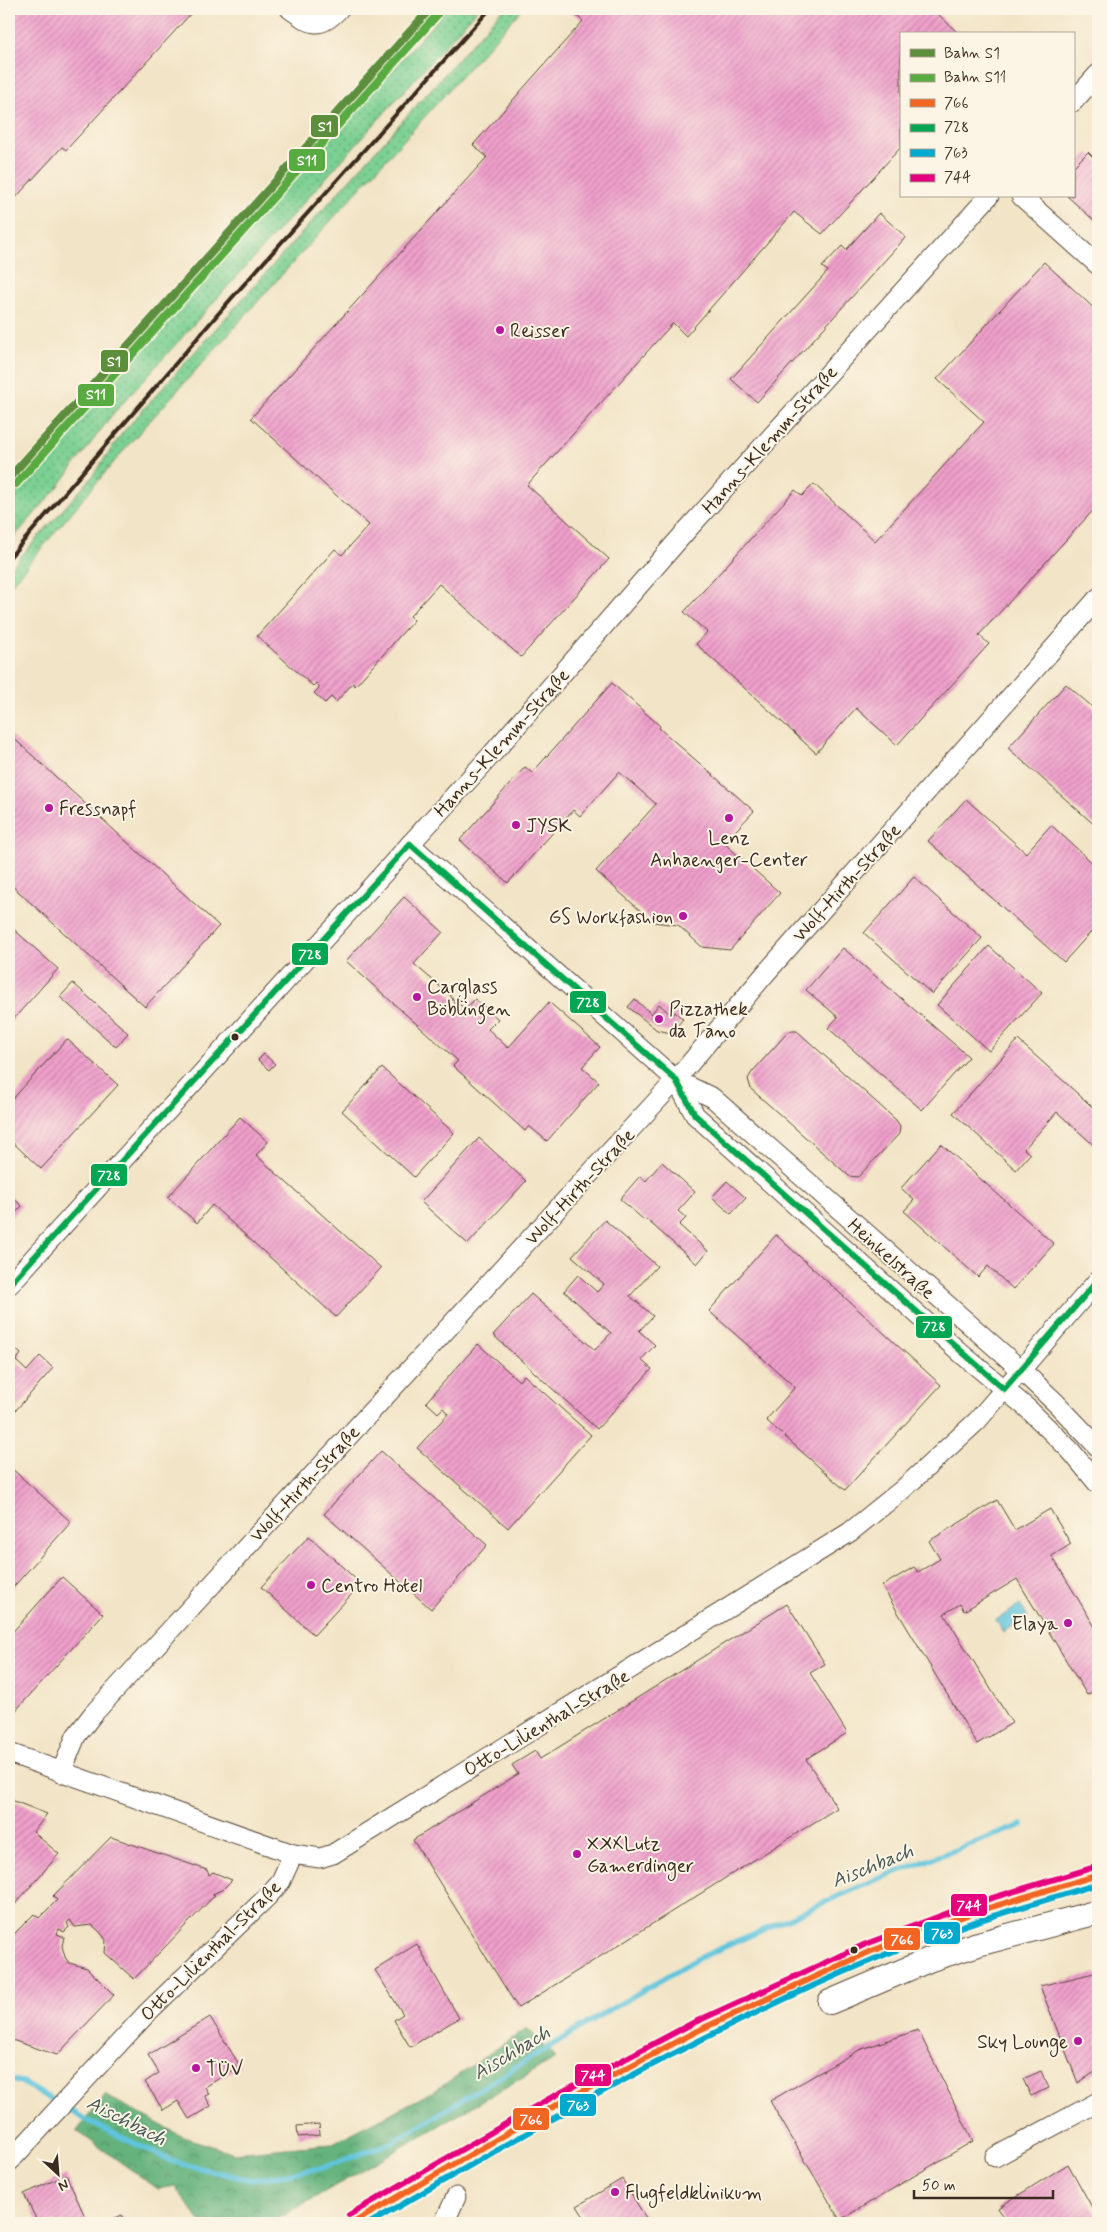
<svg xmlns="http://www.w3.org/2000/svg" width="1107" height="2232" font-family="Mynerve,sans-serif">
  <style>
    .grass { fill: url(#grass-dots); stroke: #5c7d58 }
    .forest { fill: url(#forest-crowns); stroke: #506e4e }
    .water { fill: #5fc4dd; stroke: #4d777e }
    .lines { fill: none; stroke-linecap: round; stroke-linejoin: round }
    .stream { stroke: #5fc4dd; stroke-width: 5.5 }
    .building { fill: url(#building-hatch) }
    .minor-casing { stroke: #564637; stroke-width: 21 }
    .major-casing { stroke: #564637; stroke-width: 26 }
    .minor { stroke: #fff; stroke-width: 19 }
    .major { stroke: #fff; stroke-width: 24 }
    .rail { stroke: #3b2a1e; stroke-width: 4 }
    .bus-1-casing { stroke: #fcf5e5; stroke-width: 10 }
    .bus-2-casing { stroke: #fcf5e5; stroke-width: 10 }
    .bus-3-casing { stroke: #fcf5e5; stroke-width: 10 }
    .bus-4-casing { stroke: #fcf5e5; stroke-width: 10 }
    .bus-1 { stroke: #f26522; stroke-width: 6 }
    .bus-2 { stroke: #00a651; stroke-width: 6 }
    .bus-3 { stroke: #00a9ce; stroke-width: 6 }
    .bus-4 { stroke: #e5007d; stroke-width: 6 }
    .rail-1-casing { stroke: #fcf5e5; stroke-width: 11 }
    .rail-2-casing { stroke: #fcf5e5; stroke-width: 11 }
    .rail-1 { stroke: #5c8e3c; stroke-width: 8 }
    .rail-2 { stroke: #58ab41; stroke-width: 8 }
    .poi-dot { fill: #b5179e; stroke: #fcf5e5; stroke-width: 2 }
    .bus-dot { fill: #3b2a1e; stroke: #fcf5e5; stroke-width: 2 }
    .labels { text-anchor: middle; stroke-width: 4; stroke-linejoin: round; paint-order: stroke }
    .poi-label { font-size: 19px; fill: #3b2a1e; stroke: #fcf5e5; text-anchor: start }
    .street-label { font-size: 19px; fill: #3b2a1e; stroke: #fcf5e5 }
    .water-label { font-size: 20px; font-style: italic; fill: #465857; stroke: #fcf5e5 }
    .line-badge { stroke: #fcf5e5; stroke-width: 2 }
    .badge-label { font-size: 14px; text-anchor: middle; font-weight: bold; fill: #fff }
  </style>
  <defs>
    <pattern id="grass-dots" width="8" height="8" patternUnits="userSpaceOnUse" patternTransform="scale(1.25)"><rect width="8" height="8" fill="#7cd093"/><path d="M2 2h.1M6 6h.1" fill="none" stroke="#67a977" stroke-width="1.8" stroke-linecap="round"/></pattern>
    <pattern id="forest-crowns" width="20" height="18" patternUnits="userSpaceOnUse" patternTransform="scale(1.25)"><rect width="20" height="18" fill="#65b27d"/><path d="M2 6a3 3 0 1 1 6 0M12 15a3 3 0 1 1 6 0" fill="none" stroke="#549166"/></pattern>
    <pattern id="building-hatch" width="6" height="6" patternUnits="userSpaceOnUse" patternTransform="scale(1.25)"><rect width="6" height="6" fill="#f0a0cc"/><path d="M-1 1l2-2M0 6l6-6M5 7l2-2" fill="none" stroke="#c483a5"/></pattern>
  </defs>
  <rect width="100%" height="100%" fill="#fcf5e5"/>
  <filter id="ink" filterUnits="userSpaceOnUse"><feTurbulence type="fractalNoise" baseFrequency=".02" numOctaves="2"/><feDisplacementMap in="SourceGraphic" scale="10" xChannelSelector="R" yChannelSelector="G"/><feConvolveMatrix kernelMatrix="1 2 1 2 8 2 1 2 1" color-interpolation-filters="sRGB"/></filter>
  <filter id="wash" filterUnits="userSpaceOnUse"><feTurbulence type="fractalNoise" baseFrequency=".0096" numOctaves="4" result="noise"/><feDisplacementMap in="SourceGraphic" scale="20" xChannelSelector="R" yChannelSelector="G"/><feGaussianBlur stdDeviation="1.12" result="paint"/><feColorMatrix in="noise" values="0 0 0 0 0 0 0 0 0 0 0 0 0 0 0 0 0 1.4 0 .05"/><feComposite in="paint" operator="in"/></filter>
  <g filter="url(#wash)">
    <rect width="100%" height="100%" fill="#f2e4c6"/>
    <g class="grass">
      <polygon points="447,9 478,9 112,415 58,487 9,543 9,497"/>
      <polygon points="503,9 522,9 130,443 9,587 9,570 91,478 123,432"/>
    </g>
    <polygon class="forest" points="527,2028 556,2058 271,2223 201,2223 175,2186 158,2189 77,2131 105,2095 183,2137 234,2153 331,2144 436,2090"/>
    <polygon class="water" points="1020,1605 1028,1617 1003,1632 996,1620"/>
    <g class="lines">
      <polyline class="stream" points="9,2078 23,2083 90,2122 174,2162 251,2180 322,2168 391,2143 611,2009 697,1959 875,1880 1022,1825"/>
    </g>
    <g id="blocks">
      <g class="building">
        <polygon points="9,9 195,9 66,150 62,147 9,205"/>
        <polygon points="311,9 325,9 319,16"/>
        <polygon points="572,9 943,9 938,14 959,34 901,34 901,147 822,234 794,212 686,336 673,323 527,485 609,559 521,657 439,584 410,616 414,620 355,686 353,683 336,702 331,697 325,703 314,693 320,687 316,683 313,686 257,636 335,549 342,555 369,525 251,418 487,157 473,145 583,21 570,11"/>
        <polygon points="1088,152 1098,162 1098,224 1067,196 1073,196 1073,167"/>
        <polygon points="879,213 906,237 757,402 731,379 828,271 822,267 842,246 846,250"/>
        <polygon points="1044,262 1098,312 1098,505 979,635 989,644 897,745 856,708 816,753 696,644 707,632 684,612 795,490 802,496 814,484 875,541 984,422 937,379"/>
        <polygon points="612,683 660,726 659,728 754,811 724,843 780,893 730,950 702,947 678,925 653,922 596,871 656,804 619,772 580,816 573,810 508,883 460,840 525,767 532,773"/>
        <polygon points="1066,684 1098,712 1098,828 1008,748"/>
        <polygon points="9,734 219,926 145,1007 9,883"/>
        <polygon points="966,799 1026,853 1051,825 1098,868 1098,924 1064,962 928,841"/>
        <polygon points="914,877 982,938 932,994 864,933"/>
        <polygon points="404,897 443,932 414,964 451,996 456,1007 460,1005 466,1009 475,999 498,1019 488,1029 508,1048 549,1002 600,1047 582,1067 599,1082 547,1141 529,1126 525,1131 453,1066 458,1061 346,961"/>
        <polygon points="9,925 58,969 9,1024"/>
        <polygon points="989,946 1042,993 989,1051 937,1005"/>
        <polygon points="843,948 969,1057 922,1110 828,1028 838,1017 806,990"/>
        <polygon points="73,983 128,1033 116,1047 60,997"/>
        <polygon points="635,999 651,1014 659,1004 672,1016 675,1012 683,1019 671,1033 657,1030 628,1007"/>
        <polygon points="792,1031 797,1031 896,1120 900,1126 899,1134 858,1177 849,1176 751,1089 748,1079 752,1072 788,1032"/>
        <polygon points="67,1039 118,1085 41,1169 9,1139 9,1103"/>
        <polygon points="1018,1040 1098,1112 1098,1149 1057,1112 1024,1149 1030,1154 1016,1170 953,1113"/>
        <polygon points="264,1054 275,1064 269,1070 258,1060"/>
        <polygon points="382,1068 454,1133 414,1177 342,1111"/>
        <polygon points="240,1117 268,1142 256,1155 381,1268 336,1317 212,1205 197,1223 168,1197"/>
        <polygon points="479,1138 526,1181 468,1244 421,1202"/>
        <polygon points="941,1144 1054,1244 1013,1289 988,1266 978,1277 904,1211 914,1200 901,1188"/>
        <polygon points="662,1162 695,1192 678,1211 686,1218 679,1225 708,1251 697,1264 646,1219 644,1220 620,1199 640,1176 646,1181"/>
        <polygon points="727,1181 746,1198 731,1214 712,1197"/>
        <polygon points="9,1194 22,1206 9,1220"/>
        <polygon points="605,1220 657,1266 630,1296 653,1316 639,1331 655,1345 641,1360 652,1369 597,1429 493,1335 531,1294 595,1350 611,1333 564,1291 578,1275 597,1292 604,1284 572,1256"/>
        <polygon points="776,1235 941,1385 845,1490 766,1420 795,1387 709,1311"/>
        <polygon points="9,1343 21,1354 16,1361 27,1371 40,1356 53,1368 9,1418"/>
        <polygon points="478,1344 519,1381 524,1375 591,1435 508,1528 417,1448 448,1414 443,1408 438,1413 426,1402"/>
        <polygon points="381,1451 487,1545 431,1609 324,1514"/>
        <polygon points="9,1466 71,1522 9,1592"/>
        <polygon points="997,1500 1015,1530 1050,1509 1071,1544 1052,1556 1098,1632 1098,1688 1087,1695 1017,1579 964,1611 960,1604 944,1614 1012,1723 977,1744 882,1586 914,1567 918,1572 940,1559 929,1541"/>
        <polygon points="309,1536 361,1584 314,1635 261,1587"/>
        <polygon points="62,1577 103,1614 10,1717 9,1636"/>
        <polygon points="787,1604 825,1664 810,1673 847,1733 806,1759 837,1808 518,2008 413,1840 518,1774 512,1765 535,1751 540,1759"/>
        <polygon points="9,1799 47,1814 33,1832 59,1854 9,1911"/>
        <polygon points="111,1837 207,1870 209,1875 213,1872 232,1880 222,1890 212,1894 215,1895 134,1979 105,1953 106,1940 100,1932 92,1925 75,1927 70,1920 67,1923 69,1927 64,1932 59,1929 57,1934 64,1937 62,1946 65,1957 69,1963 87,1968 114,1995 57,2055 9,2039 9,1939 34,1914 39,1918 57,1900 53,1896"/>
        <polygon points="417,1944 459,2018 410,2047 394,2020 403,2014 375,1970"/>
        <polygon points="1098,1972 1098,2070 1078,2083 1040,1986"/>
        <polygon points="210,2017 240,2066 205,2087 209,2094 205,2096 211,2106 189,2119 178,2101 163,2110 145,2082 159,2073 148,2055"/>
        <polygon points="918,2030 973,2141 840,2220 770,2101 859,2050"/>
        <polygon points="1041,2071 1049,2088 1031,2096 1023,2079"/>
        <polygon points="319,2124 320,2135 298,2137 297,2126"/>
        <polygon points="1068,2164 1098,2218 1098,2223 1008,2223 998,2208"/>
        <polygon points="66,2175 88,2223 38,2223 24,2194"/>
        <polygon points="622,2179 649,2223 588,2223 577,2206"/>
        <polygon points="122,2215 126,2223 104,2223"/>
      </g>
    </g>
  </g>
  <g filter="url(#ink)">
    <use href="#blocks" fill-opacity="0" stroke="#564637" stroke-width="1"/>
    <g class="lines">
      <defs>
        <g id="minor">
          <path d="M290 9C311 24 319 31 339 9"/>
          <polyline points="1073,102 1098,74"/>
          <polyline points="1021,196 1098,265"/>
          <polyline points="410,844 676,1080 713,1098 1020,1369 1056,1403 1098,1447"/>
          <polyline points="676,1080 695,1115 963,1355 1027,1408 1070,1450 1098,1484"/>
          <polyline points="9,1285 493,753 687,530 989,196"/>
          <polyline points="9,1753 293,1854"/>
          <polyline points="61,1773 76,1736 93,1714 676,1080 765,974 1098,598"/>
          <polyline points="995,2157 1098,2102"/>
          <polyline points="9,2162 148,2012 267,1897 281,1881 293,1854 320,1858 333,1854 850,1532 902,1490 977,1421 1098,1280"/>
          <polyline points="444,2223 456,2197"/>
        </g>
        <g id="major">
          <polyline points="975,1912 1098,1875"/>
          <polyline points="830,2002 931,1959 978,1944 1098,1912"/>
        </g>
      </defs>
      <use href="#minor" class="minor-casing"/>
      <use href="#major" class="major-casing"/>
      <use href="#minor" class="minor"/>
      <use href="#major" class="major"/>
      <polyline class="rail" points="9,558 230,300 490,9"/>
      <defs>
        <polyline id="bus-1" points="353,2223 549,2109 697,2031 869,1952 975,1912 1098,1875"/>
        <g id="bus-2">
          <polyline points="410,844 676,1080 695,1115 1004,1389 1098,1280"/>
          <polyline points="9,1285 410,844"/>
        </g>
        <path id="bus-3" d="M370 2223C534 2128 697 2034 872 1960 945 1929 1022 1907 1098 1884"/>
        <polyline id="bus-4" points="349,2215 545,2101 693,2023 866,1944 972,1904 1095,1867"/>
      </defs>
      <use href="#bus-1" class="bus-1-casing"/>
      <use href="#bus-2" class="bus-2-casing"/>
      <use href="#bus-3" class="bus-3-casing"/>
      <use href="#bus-4" class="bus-4-casing"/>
      <use href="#bus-1" class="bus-1"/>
      <use href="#bus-2" class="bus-2"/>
      <use href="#bus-3" class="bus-3"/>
      <use href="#bus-4" class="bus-4"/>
      <defs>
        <polyline id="rail-1" points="9,478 430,9"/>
        <polyline id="rail-2" points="16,484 437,15"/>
      </defs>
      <use href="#rail-1" class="rail-1-casing"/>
      <use href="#rail-2" class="rail-2-casing"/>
      <use href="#rail-1" class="rail-1"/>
      <use href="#rail-2" class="rail-2"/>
    </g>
  </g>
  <g class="poi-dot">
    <circle cx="500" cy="330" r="5"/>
    <circle cx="49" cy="808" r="5"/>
    <circle cx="729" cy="818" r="5"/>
    <circle cx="516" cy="825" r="5"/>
    <circle cx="683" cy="916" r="5"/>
    <circle cx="417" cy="997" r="5"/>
    <circle cx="659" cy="1019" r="5"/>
    <circle cx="311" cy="1585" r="5"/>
    <circle cx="1068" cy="1623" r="5"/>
    <circle cx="577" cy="1854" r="5"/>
    <circle cx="1078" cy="2041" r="5"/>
    <circle cx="196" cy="2068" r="5"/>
    <circle cx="615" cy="2192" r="5"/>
  </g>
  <g class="bus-dot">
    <circle cx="235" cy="1037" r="4.5"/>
    <circle cx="854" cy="1950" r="4.5"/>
  </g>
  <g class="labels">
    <g class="poi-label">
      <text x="510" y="337">Reisser</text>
      <text x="59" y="815">Fressnapf</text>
      <text x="526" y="832">JYSK</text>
      <text x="729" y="844" text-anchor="middle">Lenz<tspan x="729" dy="22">Anhaenger-Center</tspan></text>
      <text x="673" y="923" text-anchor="end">GS Workfashion</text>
      <text x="427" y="993">Carglass<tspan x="427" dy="22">Böblingen</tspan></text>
      <text x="669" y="1015">Pizzathek<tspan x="669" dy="22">da Tano</tspan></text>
      <text x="321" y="1592">Centro Hotel</text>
      <text x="1058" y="1630" text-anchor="end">Elaya</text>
      <text x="587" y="1850">XXXLutz<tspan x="587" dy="22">Gamerdinger</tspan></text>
      <text x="1068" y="2048" text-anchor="end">Sky Lounge</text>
      <text x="206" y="2075">TÜV</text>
      <text x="625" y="2199">Flugfeldklinikum</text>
    </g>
    <g class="street-label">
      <text transform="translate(769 439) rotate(-48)" y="7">Hanns-Klemm-Straße</text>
      <text transform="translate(501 742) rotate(-48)" y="7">Hanns-Klemm-Straße</text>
      <text transform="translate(846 882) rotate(-48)" y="7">Wolf-Hirth-Straße</text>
      <text transform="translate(579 1186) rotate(-47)" y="7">Wolf-Hirth-Straße</text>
      <text transform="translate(892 1258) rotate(42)" y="7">Heinkelstraße</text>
      <text transform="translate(304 1483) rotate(-47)" y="7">Wolf-Hirth-Straße</text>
      <text transform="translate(546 1722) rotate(-31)" y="7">Otto-Lilienthal-Straße</text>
      <text transform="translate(210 1950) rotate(-45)" y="7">Otto-Lilienthal-Straße</text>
    </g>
    <g class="water-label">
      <text transform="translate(872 1865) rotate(-22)" y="7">Aischbach</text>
      <text transform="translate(511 2052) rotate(-31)" y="7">Aischbach</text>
      <text transform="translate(127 2120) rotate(27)" y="7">Aischbach</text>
    </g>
  </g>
  <g class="line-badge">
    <rect x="310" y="114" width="29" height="24" rx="5" fill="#5c8e3c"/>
    <rect x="288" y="148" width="38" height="24" rx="5" fill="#58ab41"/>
    <rect x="100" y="349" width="29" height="24" rx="5" fill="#5c8e3c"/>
    <rect x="77" y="383" width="38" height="24" rx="5" fill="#58ab41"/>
    <rect x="291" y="942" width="38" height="24" rx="5" fill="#00a651"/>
    <rect x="569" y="990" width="38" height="24" rx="5" fill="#00a651"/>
    <rect x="90" y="1163" width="38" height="24" rx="5" fill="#00a651"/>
    <rect x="915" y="1315" width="38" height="24" rx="5" fill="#00a651"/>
    <rect x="950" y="1893" width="38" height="24" rx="5" fill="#e5007d"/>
    <rect x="923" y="1921" width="38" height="24" rx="5" fill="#00a9ce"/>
    <rect x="883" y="1927" width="38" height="24" rx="5" fill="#f26522"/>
    <rect x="574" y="2063" width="38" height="24" rx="5" fill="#e5007d"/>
    <rect x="559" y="2093" width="38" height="24" rx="5" fill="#00a9ce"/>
    <rect x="512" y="2107" width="38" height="24" rx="5" fill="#f26522"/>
  </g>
  <g class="badge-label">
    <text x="325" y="131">S1</text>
    <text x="307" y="165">S11</text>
    <text x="114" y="366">S1</text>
    <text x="96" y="399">S11</text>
    <text x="310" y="959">728</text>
    <text x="588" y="1007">728</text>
    <text x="109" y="1180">728</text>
    <text x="934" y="1331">728</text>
    <text x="969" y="1910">744</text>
    <text x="942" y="1938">763</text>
    <text x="902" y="1944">766</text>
    <text x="593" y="2080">744</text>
    <text x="578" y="2110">763</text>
    <text x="531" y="2124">766</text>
  </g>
  <rect width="1107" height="2232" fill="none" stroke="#fcf5e5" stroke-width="30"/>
  <rect x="900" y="32" width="175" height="165" fill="#fcf5e5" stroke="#afa495"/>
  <rect x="910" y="49" width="25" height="8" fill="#5c8e3c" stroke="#afa495"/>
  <text x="944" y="58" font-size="15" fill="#3b2a1e">Bahn S1</text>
  <rect x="910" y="74" width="25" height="8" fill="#58ab41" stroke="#afa495"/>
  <text x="944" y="82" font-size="15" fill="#3b2a1e">Bahn S11</text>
  <rect x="910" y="99" width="25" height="8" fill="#f26522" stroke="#afa495"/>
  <text x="944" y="108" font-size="15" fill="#3b2a1e">766</text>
  <rect x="910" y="124" width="25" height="8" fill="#00a651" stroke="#afa495"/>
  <text x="944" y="132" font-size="15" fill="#3b2a1e">728</text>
  <rect x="910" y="149" width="25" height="8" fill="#00a9ce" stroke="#afa495"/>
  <text x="944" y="158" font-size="15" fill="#3b2a1e">763</text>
  <rect x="910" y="174" width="25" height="8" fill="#e5007d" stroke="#afa495"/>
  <text x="944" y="182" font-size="15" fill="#3b2a1e">744</text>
  <g transform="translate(58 2174) rotate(154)" stroke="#fcf5e5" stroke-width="4" paint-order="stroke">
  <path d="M0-4L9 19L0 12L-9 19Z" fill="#3b2a1e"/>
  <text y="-8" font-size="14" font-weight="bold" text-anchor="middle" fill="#3b2a1e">N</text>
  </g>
  <path d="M914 2190v8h139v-8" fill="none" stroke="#3b2a1e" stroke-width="2.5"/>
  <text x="922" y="2190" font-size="15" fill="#3b2a1e" stroke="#fcf5e5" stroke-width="4" paint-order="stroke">50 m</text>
</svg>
